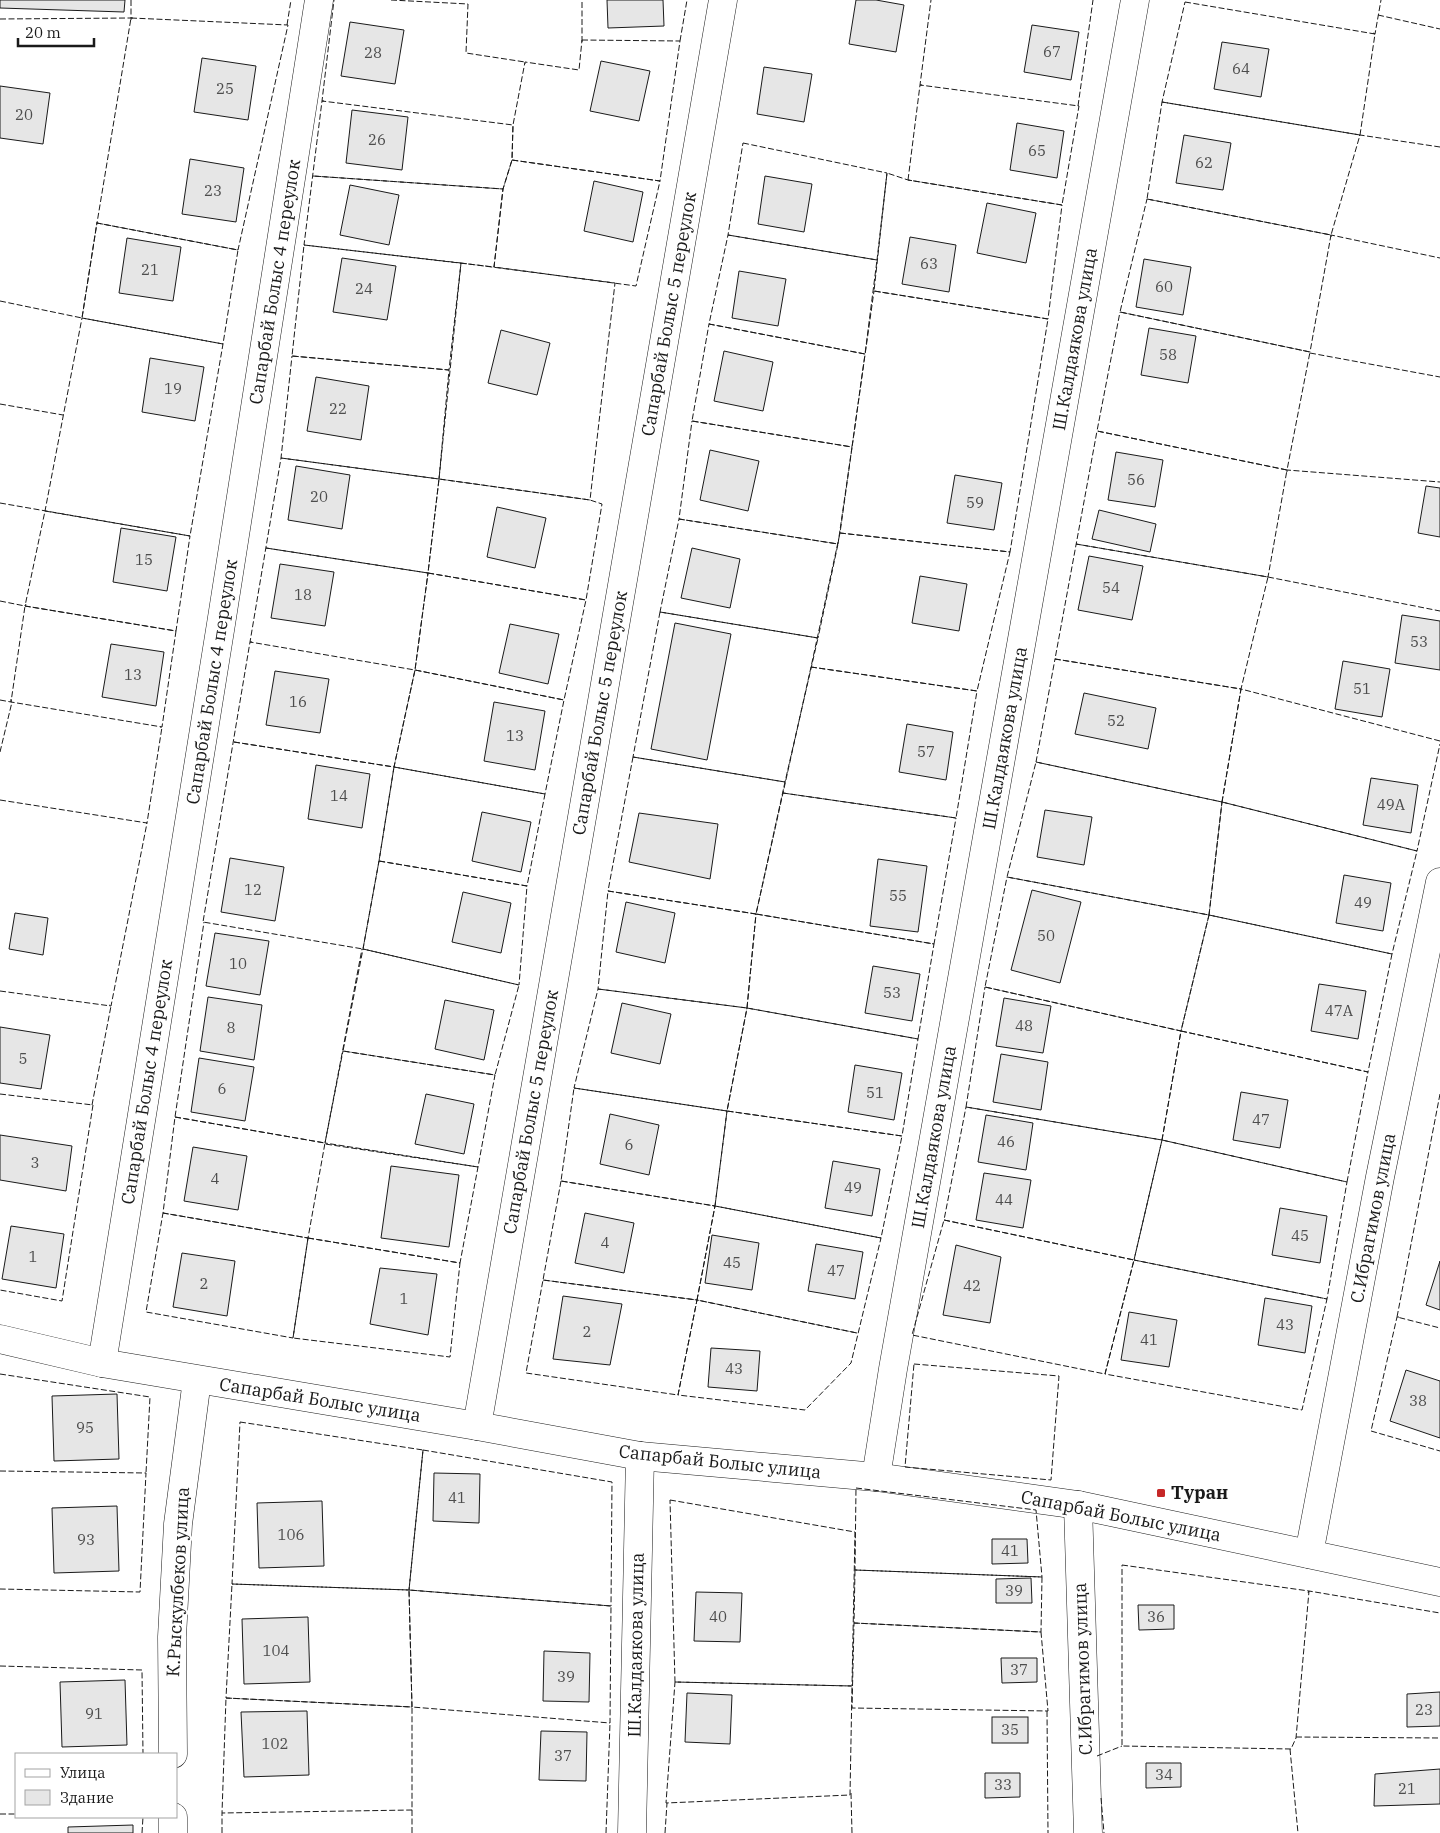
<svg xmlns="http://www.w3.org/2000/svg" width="1440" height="1833" font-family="'IBM Plex Serif',serif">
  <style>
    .building { fill: #e6e6e6; stroke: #1a1a1a }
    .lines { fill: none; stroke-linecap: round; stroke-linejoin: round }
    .minor-casing { stroke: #1a1a1a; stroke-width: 29 }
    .minor { stroke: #fff; stroke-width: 28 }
    .fence { stroke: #1a1a1a; stroke-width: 1; stroke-dasharray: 6 2.5; stroke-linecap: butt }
    .poi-dot { fill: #c62828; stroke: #fff; stroke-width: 2 }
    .labels { text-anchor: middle; stroke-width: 4; stroke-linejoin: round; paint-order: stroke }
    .number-label { font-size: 15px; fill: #4d4d4d }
    .street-label { font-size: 18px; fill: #1a1a1a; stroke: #fff }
    .poi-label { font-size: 18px; font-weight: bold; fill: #1a1a1a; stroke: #fff; text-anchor: start }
  </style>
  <rect width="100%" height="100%" fill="#fff"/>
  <g class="building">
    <polygon points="0,0 125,0 124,12 0,8"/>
    <polygon points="607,0 663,0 664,26 608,28"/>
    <polygon points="856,0 876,0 904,5 896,52 849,44"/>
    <polygon points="350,22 404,30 395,84 341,76"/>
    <polygon points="1032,25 1079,32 1071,80 1024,72"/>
    <polygon points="1222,42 1269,49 1261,97 1214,89"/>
    <polygon points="202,58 256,66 248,120 194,112"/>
    <polygon points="601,61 650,71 639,121 590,111"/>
    <polygon points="764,67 812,74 804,122 757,114"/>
    <polygon points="0,86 50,93 43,144 0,138"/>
    <polygon points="352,110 408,117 402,170 346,163"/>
    <polygon points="1017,123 1064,131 1057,178 1010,170"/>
    <polygon points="1184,135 1231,143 1223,190 1176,183"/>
    <polygon points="190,159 244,168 236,222 182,214"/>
    <polygon points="765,176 812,184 804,232 758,224"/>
    <polygon points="594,181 643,192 633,242 584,231"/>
    <polygon points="350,185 399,195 389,245 340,235"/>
    <polygon points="987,203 1036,213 1026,263 977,253"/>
    <polygon points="910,237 956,245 949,292 902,284"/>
    <polygon points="127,238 181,247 173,301 119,293"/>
    <polygon points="342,258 396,266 387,320 333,312"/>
    <polygon points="1144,259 1191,267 1183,315 1136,307"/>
    <polygon points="739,271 786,279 778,326 732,318"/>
    <polygon points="1149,328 1196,336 1188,383 1141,375"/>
    <polygon points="501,330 550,343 537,395 488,383"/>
    <polygon points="724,351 773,362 763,411 714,401"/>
    <polygon points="150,358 204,367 195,421 142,412"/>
    <polygon points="316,377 369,386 361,440 307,431"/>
    <polygon points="710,450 759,461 748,511 700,500"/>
    <polygon points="1116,452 1163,460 1155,507 1108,500"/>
    <polygon points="296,466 350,475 342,529 288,520"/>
    <polygon points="955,475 1002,483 994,530 947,523"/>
    <polygon points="1426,486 1440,488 1440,537 1418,533"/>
    <polygon points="497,507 546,518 535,568 487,557"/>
    <polygon points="1099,510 1156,524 1150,552 1092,539"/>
    <polygon points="121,528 176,537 167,591 113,582"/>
    <polygon points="692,548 740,559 730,608 681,598"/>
    <polygon points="1089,556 1143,566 1132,620 1078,610"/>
    <polygon points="280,564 334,572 325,626 271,618"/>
    <polygon points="920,576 967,584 959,631 912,623"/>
    <polygon points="1402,615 1440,621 1440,670 1395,663"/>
    <polygon points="675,623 731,634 707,760 651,749"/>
    <polygon points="510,624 559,634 548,684 499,673"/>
    <polygon points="111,644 164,652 156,706 102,697"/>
    <polygon points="1343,661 1390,669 1382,717 1335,709"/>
    <polygon points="275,671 329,679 320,733 266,725"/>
    <polygon points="1084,693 1156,708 1148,749 1075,734"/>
    <polygon points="494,702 545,711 535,770 484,761"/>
    <polygon points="907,724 953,732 946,780 899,772"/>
    <polygon points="316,765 370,774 362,828 308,819"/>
    <polygon points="1371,778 1418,785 1411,833 1363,825"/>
    <polygon points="1045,810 1092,817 1084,865 1037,857"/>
    <polygon points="482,812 531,822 521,872 472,861"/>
    <polygon points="639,813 718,824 710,879 629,862"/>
    <polygon points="230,858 284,867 275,921 221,912"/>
    <polygon points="878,859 927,866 918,932 870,926"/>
    <polygon points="1344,875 1391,883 1383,931 1336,923"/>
    <polygon points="1032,890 1081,902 1060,983 1011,970"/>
    <polygon points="463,892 511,903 501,953 452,942"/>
    <polygon points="626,902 675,913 665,963 616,952"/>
    <polygon points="15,913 48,918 43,955 9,949"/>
    <polygon points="215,933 269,941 260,995 206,986"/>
    <polygon points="873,966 920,974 912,1021 865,1013"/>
    <polygon points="1319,984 1366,991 1358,1039 1311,1031"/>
    <polygon points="208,997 262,1005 254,1060 200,1051"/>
    <polygon points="1004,998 1051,1006 1043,1053 996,1046"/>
    <polygon points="445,1000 494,1010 484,1060 435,1049"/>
    <polygon points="622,1003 671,1014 660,1064 611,1053"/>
    <polygon points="0,1027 50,1035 41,1089 0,1083"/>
    <polygon points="1001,1054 1048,1062 1041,1110 993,1102"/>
    <polygon points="199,1058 254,1067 245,1121 191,1112"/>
    <polygon points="855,1065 902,1073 894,1120 848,1112"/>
    <polygon points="1241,1092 1288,1100 1280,1148 1233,1140"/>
    <polygon points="426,1094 474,1104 464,1154 415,1144"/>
    <polygon points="610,1114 659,1125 649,1175 600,1164"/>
    <polygon points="986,1115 1033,1123 1026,1170 978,1162"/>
    <polygon points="0,1135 72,1146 66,1191 0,1180"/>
    <polygon points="193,1147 247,1156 238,1210 184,1201"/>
    <polygon points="833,1161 880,1169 872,1216 825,1208"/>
    <polygon points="391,1166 459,1175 449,1247 381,1238"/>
    <polygon points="984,1173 1031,1180 1023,1228 976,1220"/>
    <polygon points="1280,1208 1327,1216 1320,1263 1272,1255"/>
    <polygon points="585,1213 634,1223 624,1273 575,1263"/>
    <polygon points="11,1226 64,1234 56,1288 2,1279"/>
    <polygon points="712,1235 759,1243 752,1290 705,1283"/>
    <polygon points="816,1244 863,1252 855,1299 808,1291"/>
    <polygon points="956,1245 1001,1257 990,1323 943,1315"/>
    <polygon points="182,1253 235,1261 227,1316 173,1307"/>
    <polygon points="1440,1261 1440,1310 1426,1305"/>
    <polygon points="380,1268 437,1274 428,1335 370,1324"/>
    <polygon points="563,1296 622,1304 610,1365 553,1359"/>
    <polygon points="1265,1298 1312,1306 1305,1353 1258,1345"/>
    <polygon points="1129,1312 1177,1320 1169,1367 1121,1360"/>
    <polygon points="711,1348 760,1351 757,1391 708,1387"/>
    <polygon points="1406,1370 1440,1381 1440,1438 1390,1421"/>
    <polygon points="117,1394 119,1459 54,1461 52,1396"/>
    <polygon points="434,1473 480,1474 479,1523 433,1521"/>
    <polygon points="322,1501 324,1566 259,1568 257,1503"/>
    <polygon points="117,1506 119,1571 54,1573 52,1508"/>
    <polygon points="992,1539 1027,1539 1028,1563 992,1564"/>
    <polygon points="1031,1578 1032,1603 996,1603 996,1579"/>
    <polygon points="696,1592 742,1593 740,1642 694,1641"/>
    <polygon points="1138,1605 1174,1605 1174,1629 1139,1630"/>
    <polygon points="308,1617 310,1682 244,1684 242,1619"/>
    <polygon points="544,1651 590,1653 589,1702 543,1701"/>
    <polygon points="1001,1658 1037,1658 1037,1682 1002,1683"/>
    <polygon points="125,1680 127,1745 62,1747 60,1682"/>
    <polygon points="1440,1692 1440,1726 1407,1727 1407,1694"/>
    <polygon points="687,1693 732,1695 730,1744 685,1742"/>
    <polygon points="307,1711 309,1775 244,1777 241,1712"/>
    <rect x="992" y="1717" width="36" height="26"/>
    <polygon points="541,1731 587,1732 586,1781 539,1780"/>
    <polygon points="1146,1763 1181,1763 1181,1787 1146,1788"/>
    <polygon points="1440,1769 1440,1804 1374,1806 1375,1774"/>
    <polygon points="985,1773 1020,1773 1020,1797 985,1798"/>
    <polygon points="133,1825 133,1833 68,1833 68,1827"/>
  </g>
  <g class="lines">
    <defs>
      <g id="minor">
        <polyline points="0,1339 102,1363 477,1426 640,1456 876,1477 1078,1505 1440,1582"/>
        <polyline points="102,1363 221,624 319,0"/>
        <polyline points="477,1426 723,0"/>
        <polyline points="876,1477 893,1369 1135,0"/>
        <polyline points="1078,1505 1088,1833"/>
        <polyline points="1309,1554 1380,1177 1440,882"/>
        <polyline points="173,1754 172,1637 178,1524 197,1380"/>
        <polyline points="173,1817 173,1833"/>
        <polyline points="632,1833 640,1456"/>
      </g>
    </defs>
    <use href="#minor" class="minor-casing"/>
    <use href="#minor" class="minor"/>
    <g class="fence">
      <polyline points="131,0 131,18 133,18"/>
      <polyline points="391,0 468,4 466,53 525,62 525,64"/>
      <polygon points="1185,2 1375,34 1360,135 1162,102"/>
      <polyline points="1378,15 1440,29"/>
      <polygon points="131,18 288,25 238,250 97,223"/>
      <polyline points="0,19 131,18 131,20"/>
      <polyline points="287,25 291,0"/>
      <polyline points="1373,33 1375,34 1381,0"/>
      <polygon points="582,40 680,41 660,181 512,160 513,125 525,62 579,70"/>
      <polyline points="680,41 687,0"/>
      <polyline points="582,42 582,0"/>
      <polyline points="922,85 920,85 931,0"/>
      <polyline points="324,101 322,101 334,0"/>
      <polygon points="1162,102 1360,135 1331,235 1147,199"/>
      <polyline points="1078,106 1093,0"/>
      <polyline points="1359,136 1360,135 1440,147"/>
      <polygon points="743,143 887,173 877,260 728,235"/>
      <polygon points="512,160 660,181 636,286 494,267 503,189"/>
      <polyline points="313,176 503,189 494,267 304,245 322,101 513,125 512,160 503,189 313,176"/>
      <polyline points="908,180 920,85 1079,106 1062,205 908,180 887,173 874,291 1048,319 1062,205 908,180"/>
      <polygon points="1147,199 1331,235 1310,352 1120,312"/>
      <polygon points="97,223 238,250 223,344 82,318"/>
      <polygon points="728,235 877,260 865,354 709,324"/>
      <polyline points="1331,237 1331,235 1440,258"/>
      <polygon points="304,245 461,263 449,370 292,356"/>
      <polygon points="461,263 615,283 590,500 439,479"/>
      <polygon points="874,291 1048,319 1010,552 840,533"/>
      <polyline points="0,301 82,318 97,222"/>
      <polygon points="1120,312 1310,352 1287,470 1097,431"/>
      <polygon points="709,324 865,354 852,447 692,421"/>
      <polyline points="1310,353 1440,377"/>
      <polygon points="292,356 449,370 439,479 281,458"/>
      <polyline points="0,404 63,415"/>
      <polygon points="692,421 852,447 838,544 679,519"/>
      <polyline points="1287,472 1287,470 1440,482"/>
      <polygon points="439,479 590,500 602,504 586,600 428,573"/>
      <polyline points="0,503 190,536 223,344 82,318 45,511"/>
      <polygon points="45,511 190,536 176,631 25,606"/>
      <polygon points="679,519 838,544 818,638 660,612"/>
      <polygon points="840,533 1010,552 977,691 811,667"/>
      <polyline points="1076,544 1268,577 1241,689 1055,659 1097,431 1287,470 1268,577 1076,544"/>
      <polyline points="266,548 428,573 415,670"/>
      <polygon points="428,573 586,600 564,700 415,670"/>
      <polyline points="1268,577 1440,611"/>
      <polyline points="0,601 25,606 26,604"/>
      <polygon points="25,606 176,631 162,727 11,702"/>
      <polygon points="660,612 818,638 785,782 633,757"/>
      <polyline points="252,642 250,642 281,458 439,479 428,573 266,548"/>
      <polygon points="1055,659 1241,689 1222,802 1036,762"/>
      <polygon points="811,667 977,691 956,818 783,793"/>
      <polygon points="415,670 564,700 545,794 394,767"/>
      <polyline points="0,700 11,702 11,699"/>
      <polyline points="1440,741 1241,689 1222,802 1417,851 1440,744"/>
      <polyline points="234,742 394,767 415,670 250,642 203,922 363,949 379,861 394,767 234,742"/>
      <polyline points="0,752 12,702"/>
      <polygon points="633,757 785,782 756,914 608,891"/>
      <polygon points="1036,762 1222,802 1209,915 1007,877"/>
      <polygon points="394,767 545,794 527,886 379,861"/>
      <polygon points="783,793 956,818 934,944 756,914"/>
      <polyline points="0,800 147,823 162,727 160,727"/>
      <polygon points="1222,802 1417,851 1392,954 1209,915"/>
      <polygon points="379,861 527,886 519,985 363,949"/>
      <polygon points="1007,877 1209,915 1181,1031 985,987"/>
      <polygon points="608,891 756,914 747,1008 598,989"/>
      <polygon points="756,914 934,944 918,1039 747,1008"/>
      <polygon points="1209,915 1392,954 1368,1072 1181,1031"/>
      <polygon points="363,949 519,985 495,1075 343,1051"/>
      <polygon points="985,987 1181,1031 1162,1140 966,1107"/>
      <polygon points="598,989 747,1008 727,1111 574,1088"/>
      <polyline points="0,991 111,1006 147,823 146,823"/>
      <polygon points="747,1008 918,1039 902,1136 727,1111"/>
      <polygon points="1181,1031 1368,1072 1347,1182 1162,1140"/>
      <polygon points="343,1051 495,1075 478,1167 325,1143"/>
      <polygon points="574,1088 727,1111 715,1206 561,1181"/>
      <polyline points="0,1094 93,1105 62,1301 0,1290"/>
      <polyline points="1440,1094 1397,1317 1440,1328"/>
      <polyline points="92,1105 111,1006 109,1005"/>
      <polygon points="966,1107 1162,1140 1134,1260 944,1220"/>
      <polygon points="727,1111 902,1136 881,1238 715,1206"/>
      <polyline points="175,1117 325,1143 308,1238 163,1213 175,1117 204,922"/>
      <polyline points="175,1117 325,1143 362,949"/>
      <polygon points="1162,1140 1347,1182 1327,1299 1134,1260"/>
      <polygon points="561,1181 715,1206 697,1300 543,1280"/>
      <polygon points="163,1213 308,1238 293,1338 146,1312"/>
      <polygon points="944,1220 1134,1260 1105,1374 912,1335"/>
      <polyline points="308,1238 460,1263 478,1167 325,1144"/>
      <polyline points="308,1238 460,1263 450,1357 293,1338 308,1238 308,1237"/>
      <polygon points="1134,1260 1327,1299 1302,1410 1105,1374"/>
      <polygon points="543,1280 697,1300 678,1395 526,1373"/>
      <polyline points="1399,1317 1397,1317 1371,1431 1440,1451"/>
      <polyline points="857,1333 697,1300 678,1395 805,1410 851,1363 881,1238 715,1206 697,1300 857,1333"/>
      <polygon points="914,1364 1059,1376 1051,1480 905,1467"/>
      <polyline points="0,1374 150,1397 146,1473 145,1473"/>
      <polygon points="240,1422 423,1450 409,1590 232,1584"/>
      <polygon points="423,1450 612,1482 611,1606 409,1590"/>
      <polyline points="0,1471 146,1473 140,1592 0,1589"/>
      <polygon points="856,1488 1036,1510 1042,1577 855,1570"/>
      <polygon points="670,1500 855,1532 852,1686 675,1682"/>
      <polygon points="1122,1565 1309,1591 1296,1738 1291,1749 1122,1746"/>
      <polygon points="855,1570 1042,1577 1041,1632 854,1623"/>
      <polygon points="232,1584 409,1590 412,1707 226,1698"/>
      <polygon points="409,1590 611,1606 610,1723 412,1707"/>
      <polyline points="1308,1593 1309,1591 1440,1613"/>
      <polygon points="854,1623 1041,1632 1048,1711 852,1708"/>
      <polyline points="0,1666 142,1670 143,1754"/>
      <polygon points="675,1682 852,1686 850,1795 666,1803"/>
      <polygon points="226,1698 412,1707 412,1810 222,1813"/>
      <polyline points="1047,1711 1048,1833"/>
      <polyline points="1296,1737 1440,1738"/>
      <polyline points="1290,1749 1298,1833"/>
      <polyline points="1097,1756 1122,1746"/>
      <polyline points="851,1793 852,1833"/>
      <polyline points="1101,1798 1104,1833"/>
      <polyline points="0,1814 16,1814"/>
      <polyline points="142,1833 143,1817"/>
      <polyline points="222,1833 222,1813"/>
      <polyline points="412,1833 412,1809"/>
      <polyline points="606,1833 610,1723"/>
      <polyline points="665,1833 667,1803"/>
    </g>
  </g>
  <rect class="poi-dot" x="1156" y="1488" width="10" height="10" rx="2.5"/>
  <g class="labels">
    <g class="number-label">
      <text x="1052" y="57">67</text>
      <text x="373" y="58">28</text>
      <text x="1241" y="74">64</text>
      <text x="225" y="94">25</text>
      <text x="24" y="120">20</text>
      <text x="377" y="145">26</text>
      <text x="1037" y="156">65</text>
      <text x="1204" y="168">62</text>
      <text x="213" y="196">23</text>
      <text x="929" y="269">63</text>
      <text x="150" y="275">21</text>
      <text x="1164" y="292">60</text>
      <text x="364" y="294">24</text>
      <text x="1168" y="360">58</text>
      <text x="173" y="394">19</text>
      <text x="338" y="414">22</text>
      <text x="1136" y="485">56</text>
      <text x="319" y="502">20</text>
      <text x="975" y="508">59</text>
      <text x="144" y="565">15</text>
      <text x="1111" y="593">54</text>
      <text x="303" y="600">18</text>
      <text x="1419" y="647">53</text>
      <text x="133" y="680">13</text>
      <text x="1362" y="694">51</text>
      <text x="298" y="707">16</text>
      <text x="1116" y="726">52</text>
      <text x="515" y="741">13</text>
      <text x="926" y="757">57</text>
      <text x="339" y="801">14</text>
      <text x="1391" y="810">49A</text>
      <text x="253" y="895">12</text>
      <text x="898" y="901">55</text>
      <text x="1363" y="908">49</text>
      <text x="1046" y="941">50</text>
      <text x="238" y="969">10</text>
      <text x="892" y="998">53</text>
      <text x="1339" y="1016">47A</text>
      <text x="1024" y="1031">48</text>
      <text x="231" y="1033">8</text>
      <text x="23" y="1064">5</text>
      <text x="222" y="1094">6</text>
      <text x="875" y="1098">51</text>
      <text x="1261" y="1125">47</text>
      <text x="1006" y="1147">46</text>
      <text x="629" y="1150">6</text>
      <text x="35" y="1168">3</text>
      <text x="215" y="1184">4</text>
      <text x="853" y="1193">49</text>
      <text x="1004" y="1205">44</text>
      <text x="1300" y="1241">45</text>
      <text x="605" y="1248">4</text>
      <text x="33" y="1262">1</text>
      <text x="732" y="1268">45</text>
      <text x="836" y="1276">47</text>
      <text x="204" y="1289">2</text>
      <text x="972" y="1291">42</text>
      <text x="404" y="1304">1</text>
      <text x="1285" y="1330">43</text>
      <text x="587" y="1337">2</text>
      <text x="1149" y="1345">41</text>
      <text x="734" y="1374">43</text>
      <text x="1418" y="1406">38</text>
      <text x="85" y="1433">95</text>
      <text x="457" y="1503">41</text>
      <text x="291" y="1540">106</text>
      <text x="86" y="1545">93</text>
      <text x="1010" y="1556">41</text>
      <text x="1014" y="1596">39</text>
      <text x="718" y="1622">40</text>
      <text x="1156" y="1622">36</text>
      <text x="276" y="1656">104</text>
      <text x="1019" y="1675">37</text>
      <text x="566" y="1682">39</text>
      <text x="1424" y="1715">23</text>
      <text x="94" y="1719">91</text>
      <text x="1010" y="1735">35</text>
      <text x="275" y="1749">102</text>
      <text x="563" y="1761">37</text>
      <text x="1164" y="1780">34</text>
      <text x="1003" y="1790">33</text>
      <text x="1407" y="1794">21</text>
    </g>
    <g class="street-label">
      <text transform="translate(275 282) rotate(-81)" y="6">Сапарбай Болыс 4 переулок</text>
      <text transform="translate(669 314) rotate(-80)" y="6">Сапарбай Болыс 5 переулок</text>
      <text transform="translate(1075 339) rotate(-80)" y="6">Ш.Калдаякова улица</text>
      <text transform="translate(212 682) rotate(-81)" y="6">Сапарбай Болыс 4 переулок</text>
      <text transform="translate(600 713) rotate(-80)" y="6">Сапарбай Болыс 5 переулок</text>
      <text transform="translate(1005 738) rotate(-80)" y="6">Ш.Калдаякова улица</text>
      <text transform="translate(147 1082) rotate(-81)" y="6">Сапарбай Болыс 4 переулок</text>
      <text transform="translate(531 1112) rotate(-80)" y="6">Сапарбай Болыс 5 переулок</text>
      <text transform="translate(934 1137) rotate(-80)" y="6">Ш.Калдаякова улица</text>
      <text transform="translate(1373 1218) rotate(-79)" y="6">С.Ибрагимов улица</text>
      <text transform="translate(320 1400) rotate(9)" y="6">Сапарбай Болыс улица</text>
      <text transform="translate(720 1462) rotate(6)" y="6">Сапарбай Болыс улица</text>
      <text transform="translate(1121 1516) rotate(11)" y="6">Сапарбай Болыс улица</text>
      <text transform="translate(178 1582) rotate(-87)" y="6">К.Рыскулбеков улица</text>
      <text transform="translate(636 1645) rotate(-89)" y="6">Ш.Калдаякова улица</text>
      <text transform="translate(1083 1669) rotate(-92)" y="6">С.Ибрагимов улица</text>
    </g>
    <g class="poi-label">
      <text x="1171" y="1499">Туран</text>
    </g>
  </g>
  <rect x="15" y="1753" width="162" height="65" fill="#ffffff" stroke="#a3a3a3"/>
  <rect x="25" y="1769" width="25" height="8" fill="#ffffff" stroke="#a3a3a3"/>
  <text x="60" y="1778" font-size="15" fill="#1a1a1a">Улица</text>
  <rect x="25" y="1790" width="25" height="15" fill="#e6e6e6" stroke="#a3a3a3"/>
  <text x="60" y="1803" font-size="15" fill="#1a1a1a">Здание</text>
  <path d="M18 38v8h76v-8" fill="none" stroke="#1a1a1a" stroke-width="2.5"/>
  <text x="25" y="38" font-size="15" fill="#1a1a1a" stroke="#ffffff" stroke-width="4" paint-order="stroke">20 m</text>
</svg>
